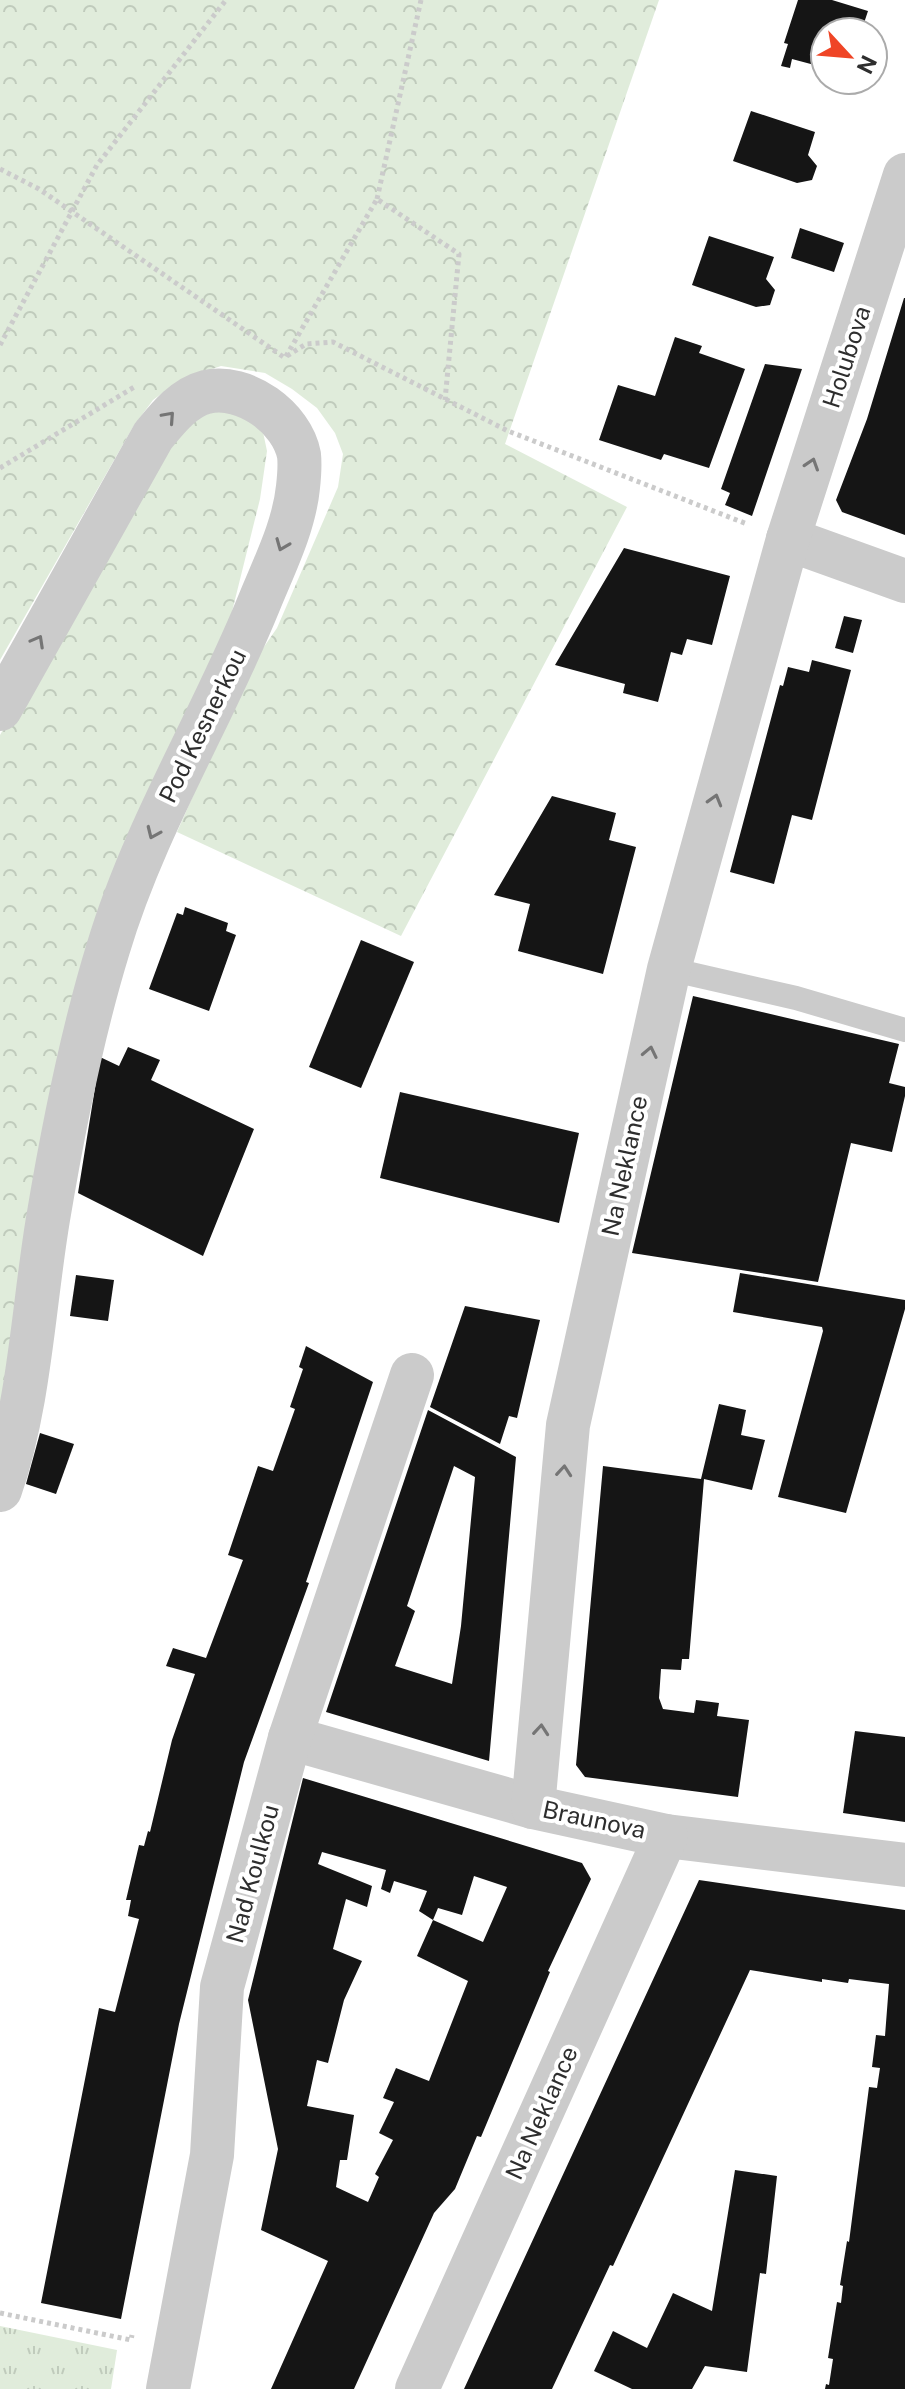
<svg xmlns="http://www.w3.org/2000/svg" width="905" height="2389" font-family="'Public Sans',sans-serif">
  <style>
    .grass { fill: url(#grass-tufts) }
    .forest { fill: url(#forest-crowns) }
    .building { fill: #151515; fill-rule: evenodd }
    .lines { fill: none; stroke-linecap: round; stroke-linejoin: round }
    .path { stroke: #cbcbcb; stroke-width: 5; stroke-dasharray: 4 4; stroke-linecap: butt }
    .service { stroke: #cbcbcb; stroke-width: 24 }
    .minor { stroke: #cbcbcb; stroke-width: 44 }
    .oneway { stroke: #757575 }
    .labels { text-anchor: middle; stroke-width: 8; stroke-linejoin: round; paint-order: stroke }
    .street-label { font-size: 24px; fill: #2e2e2e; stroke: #fff }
  </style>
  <defs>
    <pattern id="grass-tufts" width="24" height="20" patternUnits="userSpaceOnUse" patternTransform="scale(2)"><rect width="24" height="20" fill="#e0ecdb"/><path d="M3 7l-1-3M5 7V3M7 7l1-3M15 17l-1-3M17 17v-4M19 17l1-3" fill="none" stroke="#c0cbbc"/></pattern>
    <pattern id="forest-crowns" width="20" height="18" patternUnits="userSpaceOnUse" patternTransform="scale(2)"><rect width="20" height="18" fill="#e0ecdb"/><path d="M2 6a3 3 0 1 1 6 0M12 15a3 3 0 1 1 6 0" fill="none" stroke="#c0cbbc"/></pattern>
  </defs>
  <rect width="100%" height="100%" fill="#fff"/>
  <polygon class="grass" points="0,2326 117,2350 111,2389 0,2389"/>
  <g class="forest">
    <polygon points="0,0 659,0 505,444 627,507 401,936 177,832 250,667 277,628 338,487 343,454 335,433 317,408 292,389 265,373 221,366 180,380 153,400 133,427 0,660"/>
    <polygon points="215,409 237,411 263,432 267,451 260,499 222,652 151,799 0,1430 0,735 172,435"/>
  </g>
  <g class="building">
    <polygon points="798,0 832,0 868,11 861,32 825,32 822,67 792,59 790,68 781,66 788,44 784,43"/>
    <polygon points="751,111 815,132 808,155 817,166 812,180 797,183 733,161"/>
    <polygon points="800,228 844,243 834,272 791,258"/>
    <polygon points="709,236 774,257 766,279 775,290 770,305 756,307 692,285"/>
    <polygon points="904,298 905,298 905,535 842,512 836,500 867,419"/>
    <polygon points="675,337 702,346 699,353 745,369 709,468 664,454 661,460 599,440 618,385 655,396"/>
    <polygon points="765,364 802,369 752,516 725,505 730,493 721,489"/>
    <polygon points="624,548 730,576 712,645 687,639 682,655 671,652 658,702 623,693 625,684 555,665"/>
    <polygon points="844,616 862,620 853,653 835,648"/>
    <polygon points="812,660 851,670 812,820 792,815 774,884 730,872 780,685 783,686 788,667 809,672"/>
    <polygon points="552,796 616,813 609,840 636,847 603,974 518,951 530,904 494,895"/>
    <polygon points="185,907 228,923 226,931 236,935 209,1011 149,989 177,913 183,915"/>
    <polygon points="361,940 414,962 361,1088 309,1067"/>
    <polygon points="693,996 899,1044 889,1083 905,1087 905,1096 892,1152 851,1143 818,1282 632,1253"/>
    <polygon points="128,1047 160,1060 151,1080 254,1129 203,1256 78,1193 100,1057 119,1066"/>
    <polygon points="400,1092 579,1133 559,1223 380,1178"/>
    <polygon points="740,1273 905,1300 905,1309 846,1513 778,1497 823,1331 822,1327 733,1312"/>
    <polygon points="76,1275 114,1280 108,1321 70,1316"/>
    <polygon points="465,1306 540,1320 517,1418 509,1416 500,1444 430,1407"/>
    <polygon points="306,1346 373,1382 306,1582 309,1583 244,1762 179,2024 121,2319 41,2303 99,2008 115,2012 139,1919 128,1916 131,1900 126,1900 139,1845 144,1846 148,1831 150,1832 172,1740 195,1674 166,1666 173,1648 206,1658 243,1560 228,1555 258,1466 273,1471 295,1409 290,1407 303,1369 299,1367"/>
    <polygon points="719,1404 746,1410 741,1435 765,1440 752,1490 704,1479 689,1659 682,1659 681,1670 661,1669 659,1698 663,1709 694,1713 696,1700 719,1703 717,1716 749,1720 738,1797 585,1777 576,1765 603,1466 701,1479"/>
    <path d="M428 1410 516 1457 489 1761 326 1712ZM454 1466 475 1477 461 1626 452 1684 395 1666 415 1611 407 1606Z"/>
    <polygon points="40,1433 74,1444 56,1494 26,1484"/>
    <polygon points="855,1731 905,1737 905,1822 843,1813"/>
    <path d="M303 1778 582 1863 591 1879 548 1971 550 1972 481 2137 477 2136 455 2189 434 2213 354 2389H271L328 2261 261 2230 278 2149 248 2000ZM322 1852 386 1870 381 1889 390 1893 394 1881 427 1891 419 1911 433 1920 438 1908 462 1915 474 1876 507 1887 483 1942 433 1920 417 1956 468 1981 429 2081 396 2068 383 2098 394 2102 379 2133 393 2140 375 2174 379 2177 368 2202 336 2187 340 2160H347L354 2115 307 2106 317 2060 328 2063 344 2000 362 1961 333 1949 346 1899 367 1907 372 1886 318 1864Z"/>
    <polygon points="699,1880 905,1910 905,2389 825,2389 826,2384 829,2385 833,2359 828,2358 837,2302 841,2303 843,2286 840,2285 847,2241 849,2242 869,2087 877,2088 880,2068 872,2067 876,2035 885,2036 889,1984 849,1979 848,1983 822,1979 822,1982 750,1970 613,2266 610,2265 552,2389 464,2389"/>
    <polygon points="735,2170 777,2176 766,2274 760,2273 747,2372 705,2366 692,2389 632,2389 594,2371 613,2331 647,2348 673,2293 712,2311"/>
  </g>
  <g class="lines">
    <g class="path">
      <polyline points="0,169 39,189 285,358 377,199 459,254 445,400"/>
      <polyline points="377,199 421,0"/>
      <polyline points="0,345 97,165 226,0"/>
      <polyline points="287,356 306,344 333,342 508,431 747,524"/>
      <polyline points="0,468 136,386"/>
      <polyline points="0,2313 131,2340 132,2335"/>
    </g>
    <polyline class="service" points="669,969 796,998 905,1030"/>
    <g class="minor">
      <polyline points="788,539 905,581"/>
      <path d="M0 709 153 436C167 419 183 398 206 392 245 383 292 418 299 455 300 464 299 478 298 487 294 527 274 566 259 603 212 719 144 828 108 949 81 1037 63 1129 48 1219 33 1309 30 1403 0 1490"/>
      <polyline points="290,1738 533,1807 666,1836 905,1865"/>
      <polyline points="533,1807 568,1425 669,969 788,539 905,175"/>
      <polyline points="168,2389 212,2155 222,1987 290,1738 412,1375"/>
      <polyline points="417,2389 666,1836"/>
    </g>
  </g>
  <defs><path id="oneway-chevron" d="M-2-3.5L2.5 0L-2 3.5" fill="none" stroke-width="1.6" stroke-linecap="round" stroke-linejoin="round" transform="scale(2)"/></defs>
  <g class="oneway">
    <use href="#oneway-chevron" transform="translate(169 417) rotate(-48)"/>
    <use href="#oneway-chevron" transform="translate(812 464) rotate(-72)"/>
    <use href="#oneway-chevron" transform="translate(282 545) rotate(112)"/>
    <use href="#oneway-chevron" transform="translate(38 641) rotate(-61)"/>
    <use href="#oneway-chevron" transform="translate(715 800) rotate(-74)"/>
    <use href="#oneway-chevron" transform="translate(153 833) rotate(114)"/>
    <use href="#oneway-chevron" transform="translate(650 1052) rotate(-78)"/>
    <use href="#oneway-chevron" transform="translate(564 1471) rotate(-85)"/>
    <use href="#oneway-chevron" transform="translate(541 1730) rotate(-85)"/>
  </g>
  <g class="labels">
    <g class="street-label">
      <text transform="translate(847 357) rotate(-72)" y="8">Holubova</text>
      <text transform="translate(203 726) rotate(-64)" y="8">Pod Kesnerkou</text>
      <text transform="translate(625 1166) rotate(-78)" y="8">Na Neklance</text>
      <text transform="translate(594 1820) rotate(12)" y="8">Braunova</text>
      <text transform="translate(253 1874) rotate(-75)" y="8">Nad Koulkou</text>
      <text transform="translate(542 2113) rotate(-66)" y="8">Na Neklance</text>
    </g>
  </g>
  <g transform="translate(849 56) rotate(116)"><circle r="38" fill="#ffffff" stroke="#ababab" stroke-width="2"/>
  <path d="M0-6L14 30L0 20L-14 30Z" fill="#ef4526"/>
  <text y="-12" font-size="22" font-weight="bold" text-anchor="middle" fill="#2e2e2e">N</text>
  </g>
</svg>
